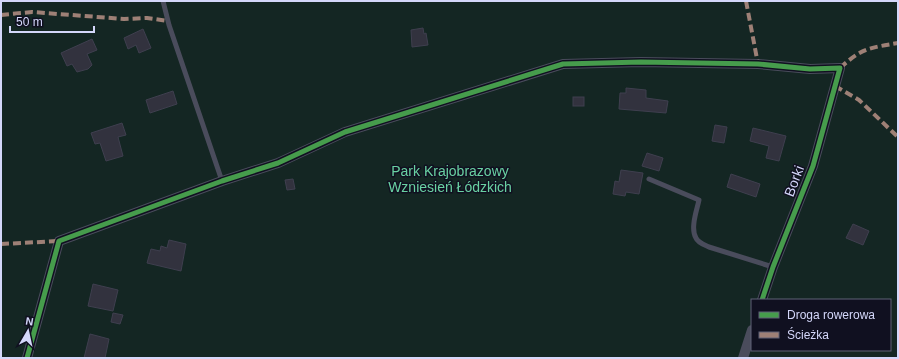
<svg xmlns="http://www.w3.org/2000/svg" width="899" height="359" font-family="Helvetica,sans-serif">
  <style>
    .green { fill: #142623; fill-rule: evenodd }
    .building { fill: #32323e; stroke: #3f3f4f }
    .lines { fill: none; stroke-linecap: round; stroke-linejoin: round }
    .service { stroke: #4a4c5c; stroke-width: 5 }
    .minor { stroke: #4a4c5c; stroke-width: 10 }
    .quiet { stroke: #9e8076; stroke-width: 4; stroke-dasharray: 8 4; stroke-linecap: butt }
    .cycleway-casing { stroke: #101020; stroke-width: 8 }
    .cycleway { stroke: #469c4c; stroke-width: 5 }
    .labels { text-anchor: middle; stroke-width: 3; stroke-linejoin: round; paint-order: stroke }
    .park-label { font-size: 14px; fill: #69d1a2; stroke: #101020 }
    .street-label { font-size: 14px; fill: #d4d7fa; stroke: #101020 }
  </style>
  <rect width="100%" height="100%" fill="#14141c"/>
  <path class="green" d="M1 1H898V358H1ZM752 300H890V350H752Z"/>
  <g class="building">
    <polygon points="423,28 424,34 426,33 428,45 412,47 411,30"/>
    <polygon points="143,29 151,48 139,53 136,45 128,49 124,38"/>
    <polygon points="92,39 97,50 87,54 92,65 88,69 77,72 72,64 67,66 61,53"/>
    <polygon points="626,88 646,90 646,98 668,101 666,113 619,109 620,93 626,93"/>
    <polygon points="173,91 177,104 150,113 146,100"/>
    <rect x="573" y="97" width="11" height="9"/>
    <polygon points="122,123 126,135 118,137 123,156 106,161 100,143 95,144 91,133"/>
    <polygon points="715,125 727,127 724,143 712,141"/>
    <polygon points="753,128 786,136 779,161 766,158 769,146 750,141"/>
    <polygon points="647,153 663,158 659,171 642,166"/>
    <polygon points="621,170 643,173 639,194 626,192 625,196 613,194 615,181 619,182"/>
    <polygon points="731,174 760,184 756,197 727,187"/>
    <polygon points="293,179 295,189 287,190 285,180"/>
    <polygon points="853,224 869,231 863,245 846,238"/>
    <polygon points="169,240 186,244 181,271 147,263 151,249 160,251 161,246 167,248"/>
    <polygon points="93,284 118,290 113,311 88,306"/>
    <polygon points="113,313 123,315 120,324 111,322"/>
    <polygon points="90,334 109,339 105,358 84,358"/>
  </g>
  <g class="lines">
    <g class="service">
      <polyline points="163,1 169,25 222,181"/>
      <path d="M649 179 699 200C697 210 690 228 696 238 698 243 705 245 709 247L773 267"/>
    </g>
    <g class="minor">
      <polyline points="27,358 59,241 222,181 278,163 345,132 563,64 641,62 758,64 810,69 840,68 813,166 773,267 762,300"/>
      <polyline points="743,358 752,330"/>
    </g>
    <g class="quiet">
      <polyline points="746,1 758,64"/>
      <polyline points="1,15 32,12 124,19 147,18 168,21"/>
      <path d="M840 68C862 48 869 48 898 43"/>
      <polyline points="835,86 859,100 898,137"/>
      <polyline points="1,244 59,241"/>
    </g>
    <defs>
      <polyline id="cycleway" points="27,358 59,241 222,181 278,163 345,132 563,64 641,62 758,64 810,69 840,68 813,166 773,267 762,300"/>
    </defs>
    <use href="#cycleway" class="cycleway-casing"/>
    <use href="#cycleway" class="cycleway"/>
  </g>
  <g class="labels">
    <g class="park-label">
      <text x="450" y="176">Park Krajobrazowy<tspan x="450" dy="16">Wzniesień Łódzkich</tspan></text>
    </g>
    <g class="street-label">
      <text transform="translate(794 181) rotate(-69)" y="5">Borki</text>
    </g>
  </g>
  <rect width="899" height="359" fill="none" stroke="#d4d7fa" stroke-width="4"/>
  <rect x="751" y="299" width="140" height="52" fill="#101020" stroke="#5e6077"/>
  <rect x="759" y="312" width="20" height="6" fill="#469c4c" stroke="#5e6077"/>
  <text x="787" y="319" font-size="12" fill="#d4d7fa">Droga rowerowa</text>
  <rect x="759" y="332" width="20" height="6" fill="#9e8076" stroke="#5e6077"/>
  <text x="787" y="339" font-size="12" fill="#d4d7fa">Ścieżka</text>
  <g transform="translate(28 331) rotate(9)" stroke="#101020" stroke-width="3" paint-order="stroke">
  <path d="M0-3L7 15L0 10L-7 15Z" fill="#d4d7fa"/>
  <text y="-6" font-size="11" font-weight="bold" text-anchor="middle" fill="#d4d7fa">N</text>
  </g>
  <path d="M10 26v6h84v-6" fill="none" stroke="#d4d7fa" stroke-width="2"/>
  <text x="16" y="26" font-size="12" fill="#d4d7fa" stroke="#101020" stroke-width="3" paint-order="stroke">50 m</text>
</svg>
